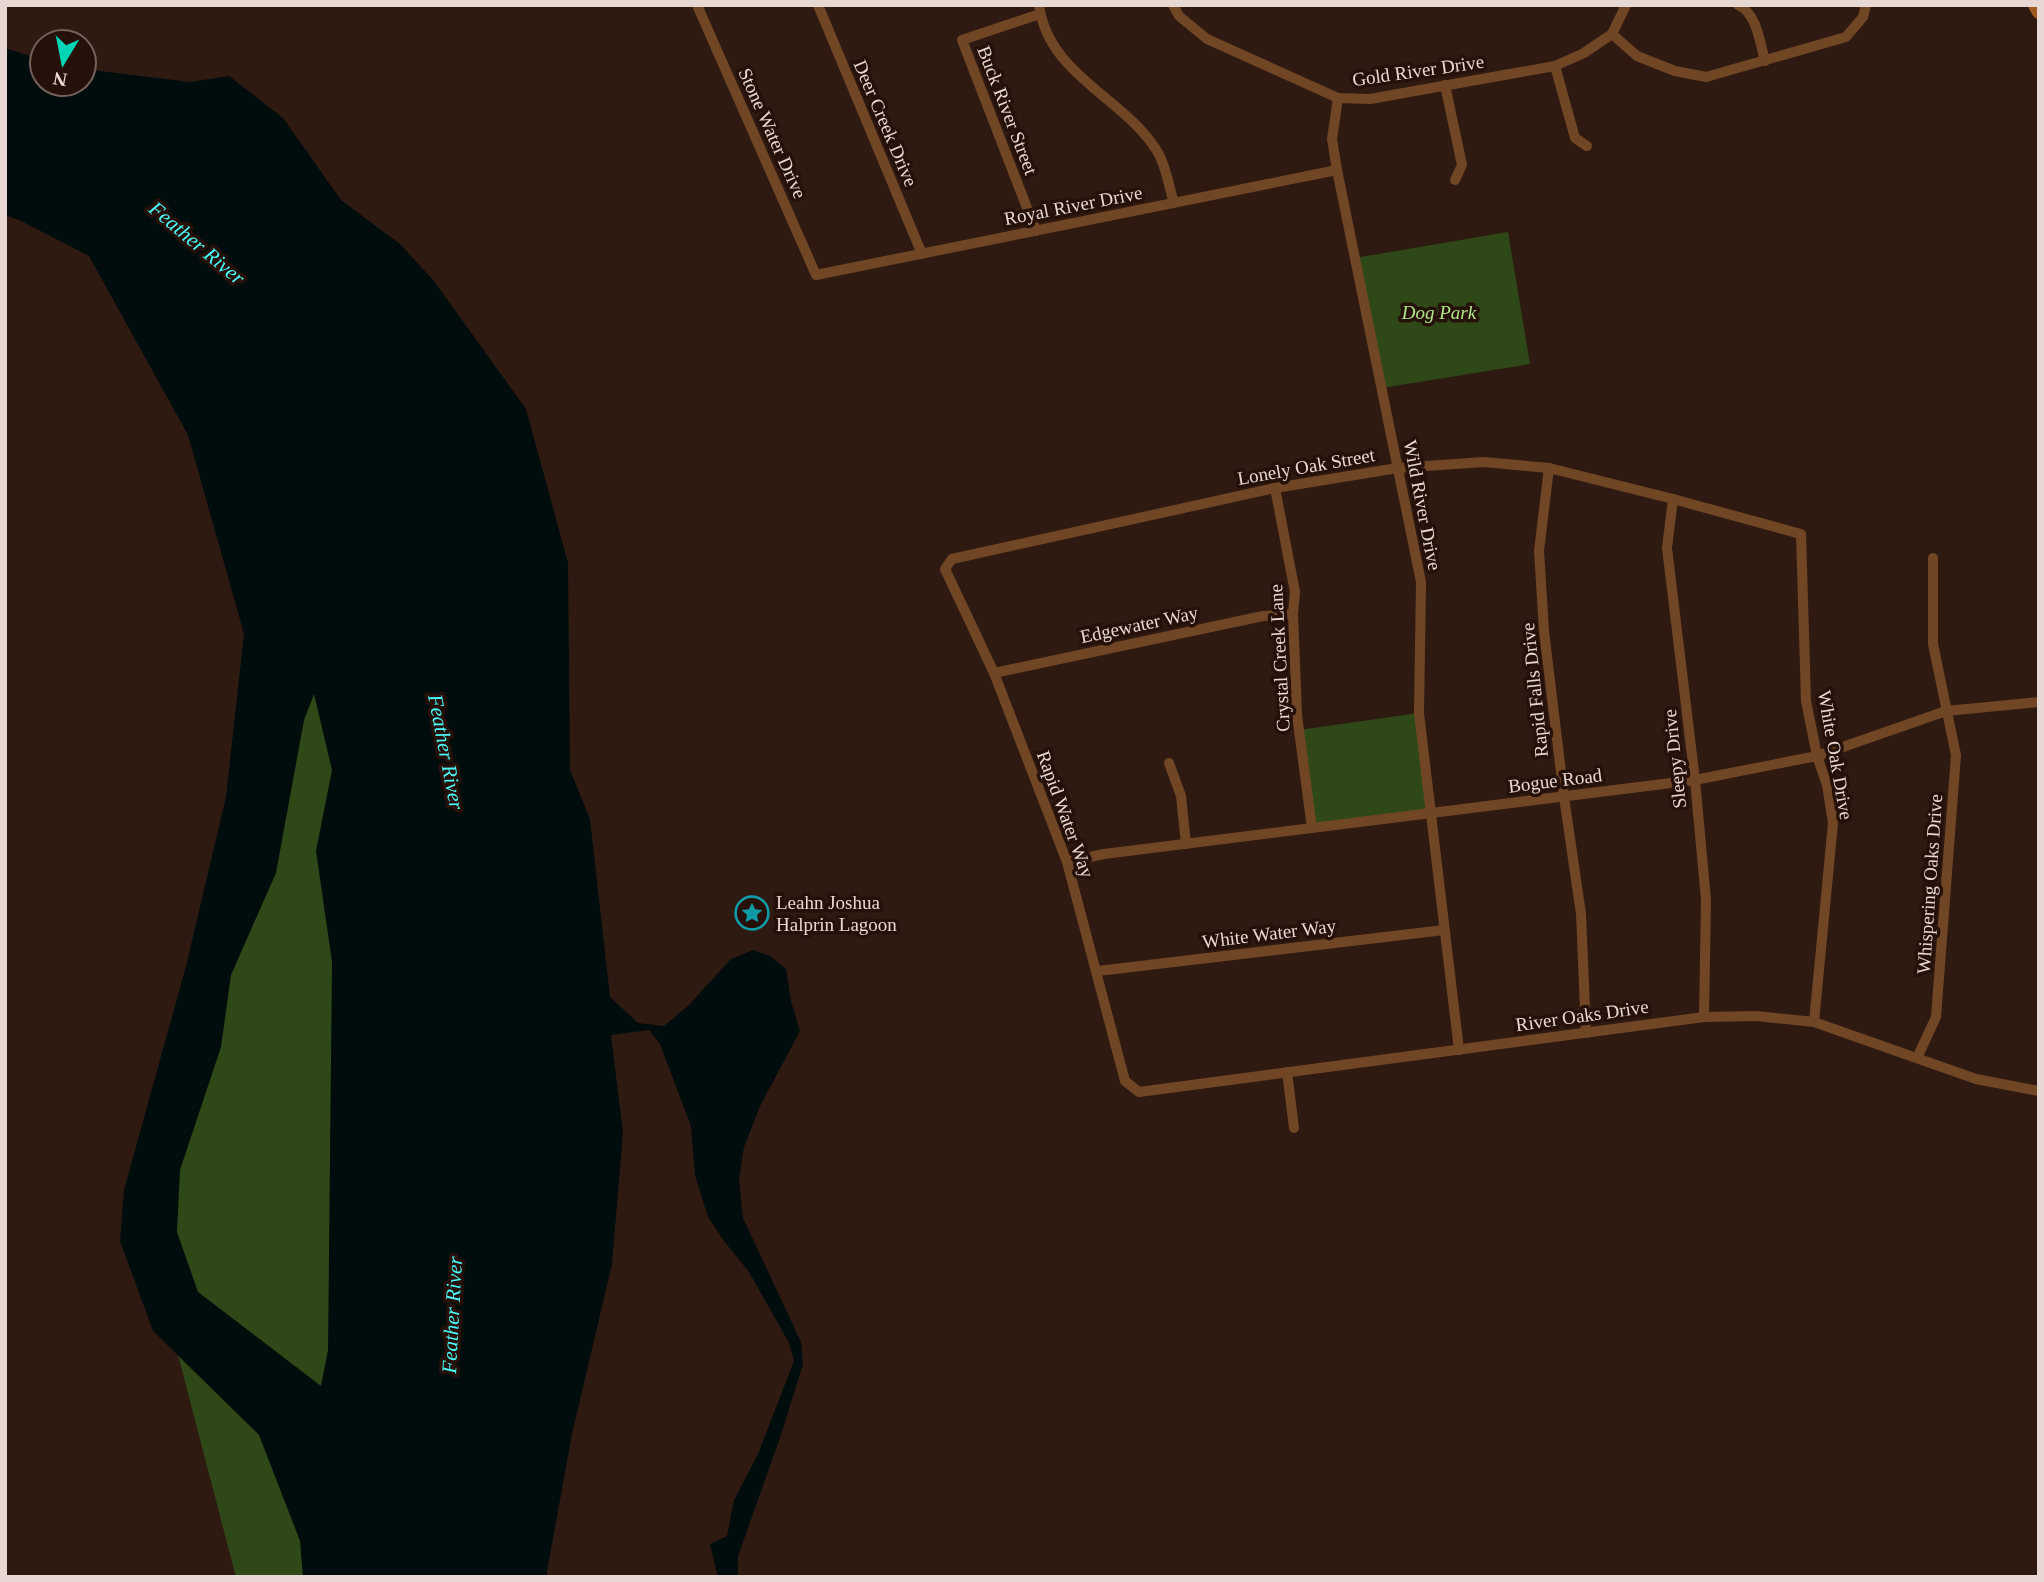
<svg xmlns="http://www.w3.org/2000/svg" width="2044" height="1582" font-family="'Times New Roman',serif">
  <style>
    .green { fill: #2e4917 }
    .water { fill: #010d0d; fill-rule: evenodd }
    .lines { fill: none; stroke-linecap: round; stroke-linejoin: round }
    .street { stroke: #714625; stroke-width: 10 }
    .secondary { stroke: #9e5a1e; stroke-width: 14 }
    .labels { text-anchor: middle; stroke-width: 7; stroke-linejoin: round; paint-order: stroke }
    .street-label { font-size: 19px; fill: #e7d8d3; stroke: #251109 }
    .park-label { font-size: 19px; font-style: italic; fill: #afe788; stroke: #251109 }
    .poi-label { font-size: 19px; fill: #e7d8d3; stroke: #251109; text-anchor: start }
    .water-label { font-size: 21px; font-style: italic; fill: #4bfafa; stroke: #251109 }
  </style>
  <rect width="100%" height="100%" fill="#2f1a12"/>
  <g class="green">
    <polygon points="1508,232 1530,364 1382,388 1355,258"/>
    <polygon points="303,651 359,805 322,1577 236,1577 159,1282 152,1215"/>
    <polygon points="1419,713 1430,814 1312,828 1299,730"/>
  </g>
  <path class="water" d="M5 48 42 60V84H84V69L190 82 229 76 283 118 341 200 400 244 434 281 526 409 568 563 570 770 590 819 610 997 638 1023 664 1026 689 1005 731 959 753 950 770 956 786 969 791 1001 800 1031 761 1104 744 1147 739 1180 743 1218 801 1342 803 1364 781 1435 738 1556V1577H718L710 1544 727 1536 734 1500 758 1454 794 1361 789 1343 749 1272 724 1241 708 1217 695 1175 691 1126 660 1044 649 1030 611 1035 623 1133 612 1264 572 1434 546 1577H303L300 1541 259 1435 153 1331 120 1241 124 1190 186 966 226 797 244 634 188 435 89 256 21 221 5 215ZM314 694 332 770 316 851 332 962 328 1350 321 1386 198 1292 177 1232 180 1170 221 1047 231 975 276 873 304 720Z"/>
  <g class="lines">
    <g class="street">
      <polyline points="697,5 816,275 1337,170"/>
      <polyline points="818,5 922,254"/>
      <path d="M1039 5C1048 75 1125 98 1157 151 1166 165 1169 187 1174 203"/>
      <polyline points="1173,5 1179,16 1207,39 1338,98 1370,99 1555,66 1584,53 1612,34 1626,5"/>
      <path d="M1738 5C1757 13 1760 43 1765 61"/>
      <polyline points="1612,34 1637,56 1675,71 1706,77 1846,37 1863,17 1866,5"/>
      <polyline points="1555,66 1575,138 1587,146"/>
      <polyline points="1445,85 1462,165 1455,180"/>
      <polyline points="1338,98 1332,139 1337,170 1421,582 1419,713 1459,1050"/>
      <polyline points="1036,231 962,40 1040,14"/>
      <polyline points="1549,468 1539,551 1544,631 1564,797 1581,914 1586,1033"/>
      <polyline points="1275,488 1295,592 1293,614 1297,715 1312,828"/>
      <polyline points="1673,499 1667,548 1695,780 1706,900 1704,1017"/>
      <polyline points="994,673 1263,616 1293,614"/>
      <polyline points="1169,763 1181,796 1186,844"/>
      <polyline points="1067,862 1104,854 1695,780 1817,756 1946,711 2039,702"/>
      <polyline points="1098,971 1444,930"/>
      <polyline points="1814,1022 1833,823 1827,785 1817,756 1806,701 1801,534 1673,499 1549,468 1484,462 1398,468 1275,488 952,559 945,569 994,673 1067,862 1125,1081 1139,1092 1704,1017 1756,1016 1814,1022 1976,1079 2039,1091"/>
      <polyline points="1917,1058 1936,1017 1956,755 1933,644 1933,558"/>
      <polyline points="1287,1072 1294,1128"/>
    </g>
    <polyline class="secondary" points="2035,5 2039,12"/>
  </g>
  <defs>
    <symbol id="sight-ring" viewBox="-11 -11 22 22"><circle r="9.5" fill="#251109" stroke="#0f9aa8" stroke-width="1.5"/><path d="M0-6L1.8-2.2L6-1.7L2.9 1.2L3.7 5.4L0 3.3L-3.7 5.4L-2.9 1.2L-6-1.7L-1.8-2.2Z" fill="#0f9aa8"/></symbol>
  </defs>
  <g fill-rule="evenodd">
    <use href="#sight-ring" x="733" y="894" width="38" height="38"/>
  </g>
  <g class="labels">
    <g class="street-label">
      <text transform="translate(1418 70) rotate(-8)" y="7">Gold River Drive</text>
      <text transform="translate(1008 110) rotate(69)" y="7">Buck River Street</text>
      <text transform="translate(886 123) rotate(67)" y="7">Deer Creek Drive</text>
      <text transform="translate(773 133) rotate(66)" y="7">Stone Water Drive</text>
      <text transform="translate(1073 205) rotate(-11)" y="7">Royal River Drive</text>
      <text transform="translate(1306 466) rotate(-10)" y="7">Lonely Oak Street</text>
      <text transform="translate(1423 505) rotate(79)" y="7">Wild River Drive</text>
      <text transform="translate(1139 624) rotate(-12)" y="7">Edgewater Way</text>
      <text transform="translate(1279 658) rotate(-93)" y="7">Crystal Creek Lane</text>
      <text transform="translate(1534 690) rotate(-96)" y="7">Rapid Falls Drive</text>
      <text transform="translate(1836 755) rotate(80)" y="7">White Oak Drive</text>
      <text transform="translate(1674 759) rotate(-96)" y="7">Sleepy Drive</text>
      <text transform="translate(1555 780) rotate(-7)" y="7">Bogue Road</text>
      <text transform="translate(1066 814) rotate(70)" y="7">Rapid Water Way</text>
      <text transform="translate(1929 884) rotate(-86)" y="7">Whispering Oaks Drive</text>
      <text transform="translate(1269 933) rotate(-7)" y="7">White Water Way</text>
      <text transform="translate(1582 1015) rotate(-8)" y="7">River Oaks Drive</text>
    </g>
    <g class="park-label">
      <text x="1439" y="319">Dog Park</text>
    </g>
    <g class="poi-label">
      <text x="776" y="909">Leahn Joshua<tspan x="776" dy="22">Halprin Lagoon</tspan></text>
    </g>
    <g class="water-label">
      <text transform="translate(197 243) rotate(40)" y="7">Feather River</text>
      <text transform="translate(446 752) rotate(79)" y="7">Feather River</text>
      <text transform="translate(452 1315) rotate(-87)" y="7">Feather River</text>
    </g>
  </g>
  <rect width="2044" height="1582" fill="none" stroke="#e7d8d3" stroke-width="14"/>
  <g transform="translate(63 63) rotate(190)"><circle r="33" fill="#251109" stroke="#73615a" stroke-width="2"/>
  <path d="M0-5L12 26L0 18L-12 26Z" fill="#02d5b6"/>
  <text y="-10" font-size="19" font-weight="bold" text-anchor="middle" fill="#e7d8d3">N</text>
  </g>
</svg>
